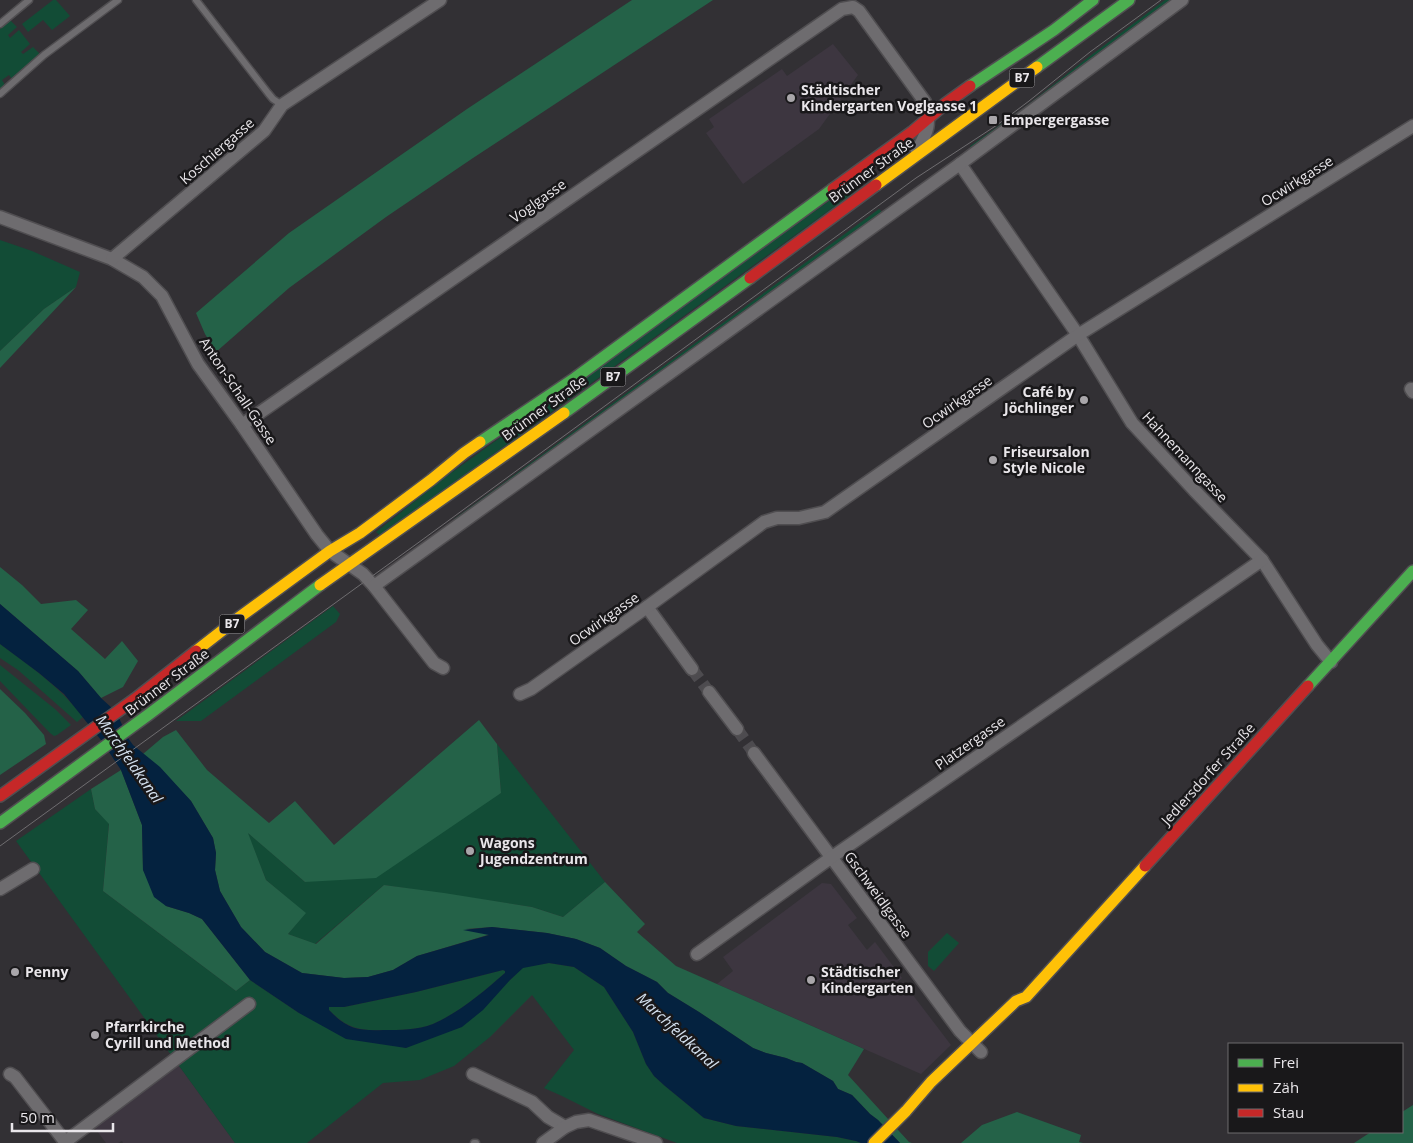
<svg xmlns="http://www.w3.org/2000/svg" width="1413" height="1143" font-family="'Open Sans',sans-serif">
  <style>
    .built { fill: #3d3640 }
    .green { fill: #124c36 }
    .forest { fill: #246248 }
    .water { fill: #04223f; fill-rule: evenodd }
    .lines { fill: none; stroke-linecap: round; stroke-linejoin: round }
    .street-tunnel { stroke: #4d4b4f; stroke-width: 12; stroke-dasharray: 12 6; stroke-linecap: butt }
    .lane-casing { stroke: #504e51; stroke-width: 9 }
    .street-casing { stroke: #504e51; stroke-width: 15 }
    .fast-casing { stroke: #504e51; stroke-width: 14 }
    .slow-casing { stroke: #504e51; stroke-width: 14 }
    .jam-casing { stroke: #504e51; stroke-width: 14 }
    .lane { stroke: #6e6c6f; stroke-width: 6 }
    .street { stroke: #6e6c6f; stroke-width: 12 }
    .fast { stroke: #4caf50; stroke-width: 11 }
    .slow { stroke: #ffc107; stroke-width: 11 }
    .jam { stroke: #c62828; stroke-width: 11 }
    .tram { stroke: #6f6d70; stroke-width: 1 }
    .poi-dot { fill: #a9a6aa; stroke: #19181a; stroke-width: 2 }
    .labels { text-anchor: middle; stroke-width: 5; stroke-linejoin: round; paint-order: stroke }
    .shield { fill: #19181a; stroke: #aba8ac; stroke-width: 1 }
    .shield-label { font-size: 12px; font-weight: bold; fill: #e9e6ea }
    .poi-label { font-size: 14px; font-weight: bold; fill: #e9e6ea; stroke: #19181a; text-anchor: start }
    .street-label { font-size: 14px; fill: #e9e6ea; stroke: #19181a }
    .water-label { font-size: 15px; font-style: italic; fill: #d5e2f0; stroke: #19181a }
  </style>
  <rect width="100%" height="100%" fill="#323034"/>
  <g class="built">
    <polygon points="833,44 858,75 819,129 743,184 706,133 714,127 709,119 782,69 787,76"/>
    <polygon points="822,883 831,884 857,918 848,925 867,950 875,942 902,978 893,985 896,989 903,982 951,1045 921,1074 717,984 733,971 723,957"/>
    <polygon points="177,1063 235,1143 123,1143 122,1141 118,1143 106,1143 94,1127"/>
  </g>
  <g class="green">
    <polygon points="53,0 56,0 70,16 52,30 43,20 28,32 22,24"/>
    <polygon points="1165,0 1174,0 999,128 971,148 970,146 1021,110 1090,56"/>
    <polygon points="10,20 17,27 8,35 10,38 19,30 30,44 21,52 23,54 33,47 40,54 12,79 9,75 2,80 5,85 0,89 0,29"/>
    <polygon points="865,175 868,179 849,196 381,536 376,532 444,478"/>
    <polygon points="879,209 883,213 457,523 454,519"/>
    <polygon points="0,240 32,251 80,272 76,287 44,309 0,351"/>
    <polygon points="333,606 340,614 336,622 201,721 176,721"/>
    <path d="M0 644C30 666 60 687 83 717L77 722 18 670 0 658Z"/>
    <polygon points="0,665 55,709 71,725 57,735 54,736 50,733 0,681"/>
    <polygon points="497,744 605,882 563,917 532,907 384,885 315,944 288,934 305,913 266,880 247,832 305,882 501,793"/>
    <polygon points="91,789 95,809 109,823 103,891 236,991 250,980 299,1013 406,1048 510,980 523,967 549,963 574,967 604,987 633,1032 646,1064 654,1076 665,1086 704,1118 736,1126 837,1137 856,1141 861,1143 677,1143 598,1114 562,1096 544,1088 574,1050 532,995 490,1037 454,1066 420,1080 383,1083 307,1143 235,1143 16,841"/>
    <polygon points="947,933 959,943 934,971 928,966 928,952"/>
    <path d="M503 970 505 971V973C483 992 460 1012 433 1024 418 1030 400 1030 384 1030 358 1031 347 1028 329 1010V1007H344L416 992Z"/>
  </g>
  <g class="forest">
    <polygon points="632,0 713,0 473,158 386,217 289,288 216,352 205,334 196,313 289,233 467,109"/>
    <polygon points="76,287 0,368 0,351 44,309"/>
    <polygon points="0,567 22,585 41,604 76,600 88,610 71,629 105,659 122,641 138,661 123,687 101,698 78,671 0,604"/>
    <polygon points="0,689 25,713 44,735 46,744 0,775"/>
    <polygon points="479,720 497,744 501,793 376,878 305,882 248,833 266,880 306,913 288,934 316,944 384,885 444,893 532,907 563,917 605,882 645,924 637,932 676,966 864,1049 848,1075 909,1142 912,1143 900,1143 878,1120 870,1114 852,1095 838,1089 833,1081 802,1063 796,1062 786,1058 766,1053 753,1048 699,1012 668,993 657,982 626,966 600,948 576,939 547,933 492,927 466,929 491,934 417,956 393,970 368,977 344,978 302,973 265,952 241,927 220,891 215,870 216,853 213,838 191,801 160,768 143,754 163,737 176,730 207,770 269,823 295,801 334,845"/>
    <polygon points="121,770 142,825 143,870 166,906 189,913 202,919 250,980 236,991 103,891 109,824 95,809 91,789"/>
    <polygon points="1413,1105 1413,1143 1354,1143 1371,1132 1402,1132 1402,1112"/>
    <polygon points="1017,1112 1081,1135 1079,1142 1083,1143 961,1143 982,1125"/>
  </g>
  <path class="water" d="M0 604 78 671 101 698 113 709 119 718 128 738 133 745 160 767 191 801 213 838 216 853 215 870 220 891 241 927 265 952 302 973 344 978 368 977 393 970 417 956 489 935 463 930 492 927 547 933 576 939 600 948 626 966 657 982 668 993 699 1012 753 1048 766 1053 786 1058 796 1062 802 1063 833 1081 838 1089 852 1095 870 1114 878 1120 900 1143H861L856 1141 837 1137 736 1126 704 1118 665 1086 654 1076 646 1064 633 1032 604 987 574 967 549 963 523 968 510 980 483 1010 462 1027 406 1048 346 1039 299 1013 250 980 202 919 189 913 166 906 154 897 143 870 142 825 121 770 101 740 64 694 39 673 0 644ZM503 970 505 971V973C483 992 460 1012 433 1024 418 1030 400 1030 384 1030 358 1031 347 1029 329 1010V1007H344L416 992Z"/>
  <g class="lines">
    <g class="street-tunnel">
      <polyline points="692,669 709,692"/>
      <polyline points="737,729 754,753"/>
    </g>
    <defs>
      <g id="lane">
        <polyline points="196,0 268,93 273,99 282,105"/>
        <polyline points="0,24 29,0"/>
        <polyline points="0,94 44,55 118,0"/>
        <polyline points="474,1143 476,1143"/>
      </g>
      <g id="street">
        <polyline points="960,164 1078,335 1132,423 1194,490 1262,560 1317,645 1331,662"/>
        <polyline points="0,217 112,259 143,277 162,296 198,364 242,425 317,535 330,551 363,574 374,586 434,663 443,668"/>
        <polyline points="112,259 264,131 282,105 440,0"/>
        <polyline points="1411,389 1413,392"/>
        <path d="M242 425 842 9 853 7 859 11 925 102C931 124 928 131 917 151"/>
        <polyline points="374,586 960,164 1182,0"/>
        <polyline points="647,607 692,669"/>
        <polyline points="709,692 737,729"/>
        <polyline points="520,694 531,689 647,607 764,522 777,518 799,518 825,512 1078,335 1413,126"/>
        <polyline points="754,753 960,1031 981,1052"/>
        <polyline points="0,889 33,869"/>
        <polyline points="697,954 832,857 1262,560"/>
        <polyline points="10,1074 15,1077 66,1143"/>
        <polyline points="473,1074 532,1102 548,1117 565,1127"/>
        <polyline points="65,1142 249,1004"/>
        <polyline points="543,1143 565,1127 576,1122 589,1120 656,1143"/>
      </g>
      <g id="fast">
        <polyline points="1037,67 1129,0"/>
        <polyline points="970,86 1054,30 1093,0"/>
        <polyline points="564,413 750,278"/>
        <polyline points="480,442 575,378 833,189"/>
        <polyline points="1308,686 1413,571"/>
        <polyline points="0,823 148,715 320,585"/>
      </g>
      <g id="slow">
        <polyline points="876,185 1037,67"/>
        <polyline points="320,585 564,413"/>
        <polyline points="196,651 237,619 330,551 360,533 431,480 464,453 480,442"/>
        <polyline points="874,1143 906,1111 931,1082 1016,1001 1026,997 1145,866"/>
      </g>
      <g id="jam">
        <polyline points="833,189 912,132 945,104 970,86"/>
        <polyline points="750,278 876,185"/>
        <polyline points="0,796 135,699 196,651"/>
        <polyline points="1145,866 1308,686"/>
      </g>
    </defs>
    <use href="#lane" class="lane-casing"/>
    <use href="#street" class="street-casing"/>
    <use href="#fast" class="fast-casing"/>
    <use href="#slow" class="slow-casing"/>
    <use href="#jam" class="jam-casing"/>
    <use href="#lane" class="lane"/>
    <use href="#street" class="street"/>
    <use href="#fast" class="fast"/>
    <use href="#slow" class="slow"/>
    <use href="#jam" class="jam"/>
    <polyline class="tram" points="0,846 422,540 916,178 997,125 1029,101 1090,52 1161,0"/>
  </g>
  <g class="poi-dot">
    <circle cx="791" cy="98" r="5"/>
    <rect x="988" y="115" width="10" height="10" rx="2.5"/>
    <circle cx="1084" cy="400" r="5"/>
    <circle cx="993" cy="460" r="5"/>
    <circle cx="470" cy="851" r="5"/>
    <circle cx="15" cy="972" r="5"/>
    <circle cx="811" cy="980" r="5"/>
    <circle cx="95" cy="1035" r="5"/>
  </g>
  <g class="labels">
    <g class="shield">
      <rect x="1009.5" y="68.5" width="25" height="19" rx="4"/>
      <rect x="600.5" y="367.5" width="25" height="19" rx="4"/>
      <rect x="219.5" y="614.5" width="25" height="19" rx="4"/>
    </g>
    <g class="shield-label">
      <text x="1022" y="82">B7</text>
      <text x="613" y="381">B7</text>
      <text x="232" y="628">B7</text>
    </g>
    <g class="poi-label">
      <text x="801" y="95">Städtischer<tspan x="801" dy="16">Kindergarten Voglgasse 1</tspan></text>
      <text x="1003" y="125">Empergergasse</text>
      <text x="1074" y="397" text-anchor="end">Café by<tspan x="1074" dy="16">Jöchlinger</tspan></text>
      <text x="1003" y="457">Friseursalon<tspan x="1003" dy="16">Style Nicole</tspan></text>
      <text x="480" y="848">Wagons<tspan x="480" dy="16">Jugendzentrum</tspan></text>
      <text x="25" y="977">Penny</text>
      <text x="821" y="977">Städtischer<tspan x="821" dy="16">Kindergarten</tspan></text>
      <text x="105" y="1032">Pfarrkirche<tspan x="105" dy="16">Cyrill und Method</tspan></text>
    </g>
    <g class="street-label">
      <text transform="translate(217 151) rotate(-41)" y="5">Koschiergasse</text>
      <text transform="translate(871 170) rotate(-36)" y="5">Brünner Straße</text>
      <text transform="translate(1297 181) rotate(-32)" y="5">Ocwirkgasse</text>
      <text transform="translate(538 201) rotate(-35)" y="5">Voglgasse</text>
      <text transform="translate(238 391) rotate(56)" y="5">Anton-Schall-Gasse</text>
      <text transform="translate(957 402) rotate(-35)" y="5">Ocwirkgasse</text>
      <text transform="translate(544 408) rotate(-36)" y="5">Brünner Straße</text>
      <text transform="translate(1185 457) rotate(47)" y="5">Hahnemanngasse</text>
      <text transform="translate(604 619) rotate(-35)" y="5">Ocwirkgasse</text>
      <text transform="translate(167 682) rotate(-37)" y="5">Brünner Straße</text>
      <text transform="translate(970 743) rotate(-35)" y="5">Platzergasse</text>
      <text transform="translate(1208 774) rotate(-48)" y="5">Jedlersdorfer Straße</text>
      <text transform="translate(878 895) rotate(54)" y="5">Gschweidlgasse</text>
    </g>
    <g class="water-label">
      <text transform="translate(129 759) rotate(55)" y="5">Marchfeldkanal</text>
      <text transform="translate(677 1031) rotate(43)" y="5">Marchfeldkanal</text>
    </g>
  </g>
  <rect x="1228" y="1043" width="175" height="90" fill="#19181a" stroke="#6c6a6d"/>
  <rect x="1238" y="1059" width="25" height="8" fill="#4caf50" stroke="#6c6a6d"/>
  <text x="1273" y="1068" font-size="15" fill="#e9e6ea">Frei</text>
  <rect x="1238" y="1084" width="25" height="8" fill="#ffc107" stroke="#6c6a6d"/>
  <text x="1273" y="1093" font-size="15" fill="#e9e6ea">Zäh</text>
  <rect x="1238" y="1109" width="25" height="8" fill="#c62828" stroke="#6c6a6d"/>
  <text x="1273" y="1118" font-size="15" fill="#e9e6ea">Stau</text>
  <path d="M12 1123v8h101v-8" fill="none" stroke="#e9e6ea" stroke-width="2.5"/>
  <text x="20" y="1123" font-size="15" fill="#e9e6ea" stroke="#19181a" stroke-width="4" paint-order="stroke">50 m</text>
</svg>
